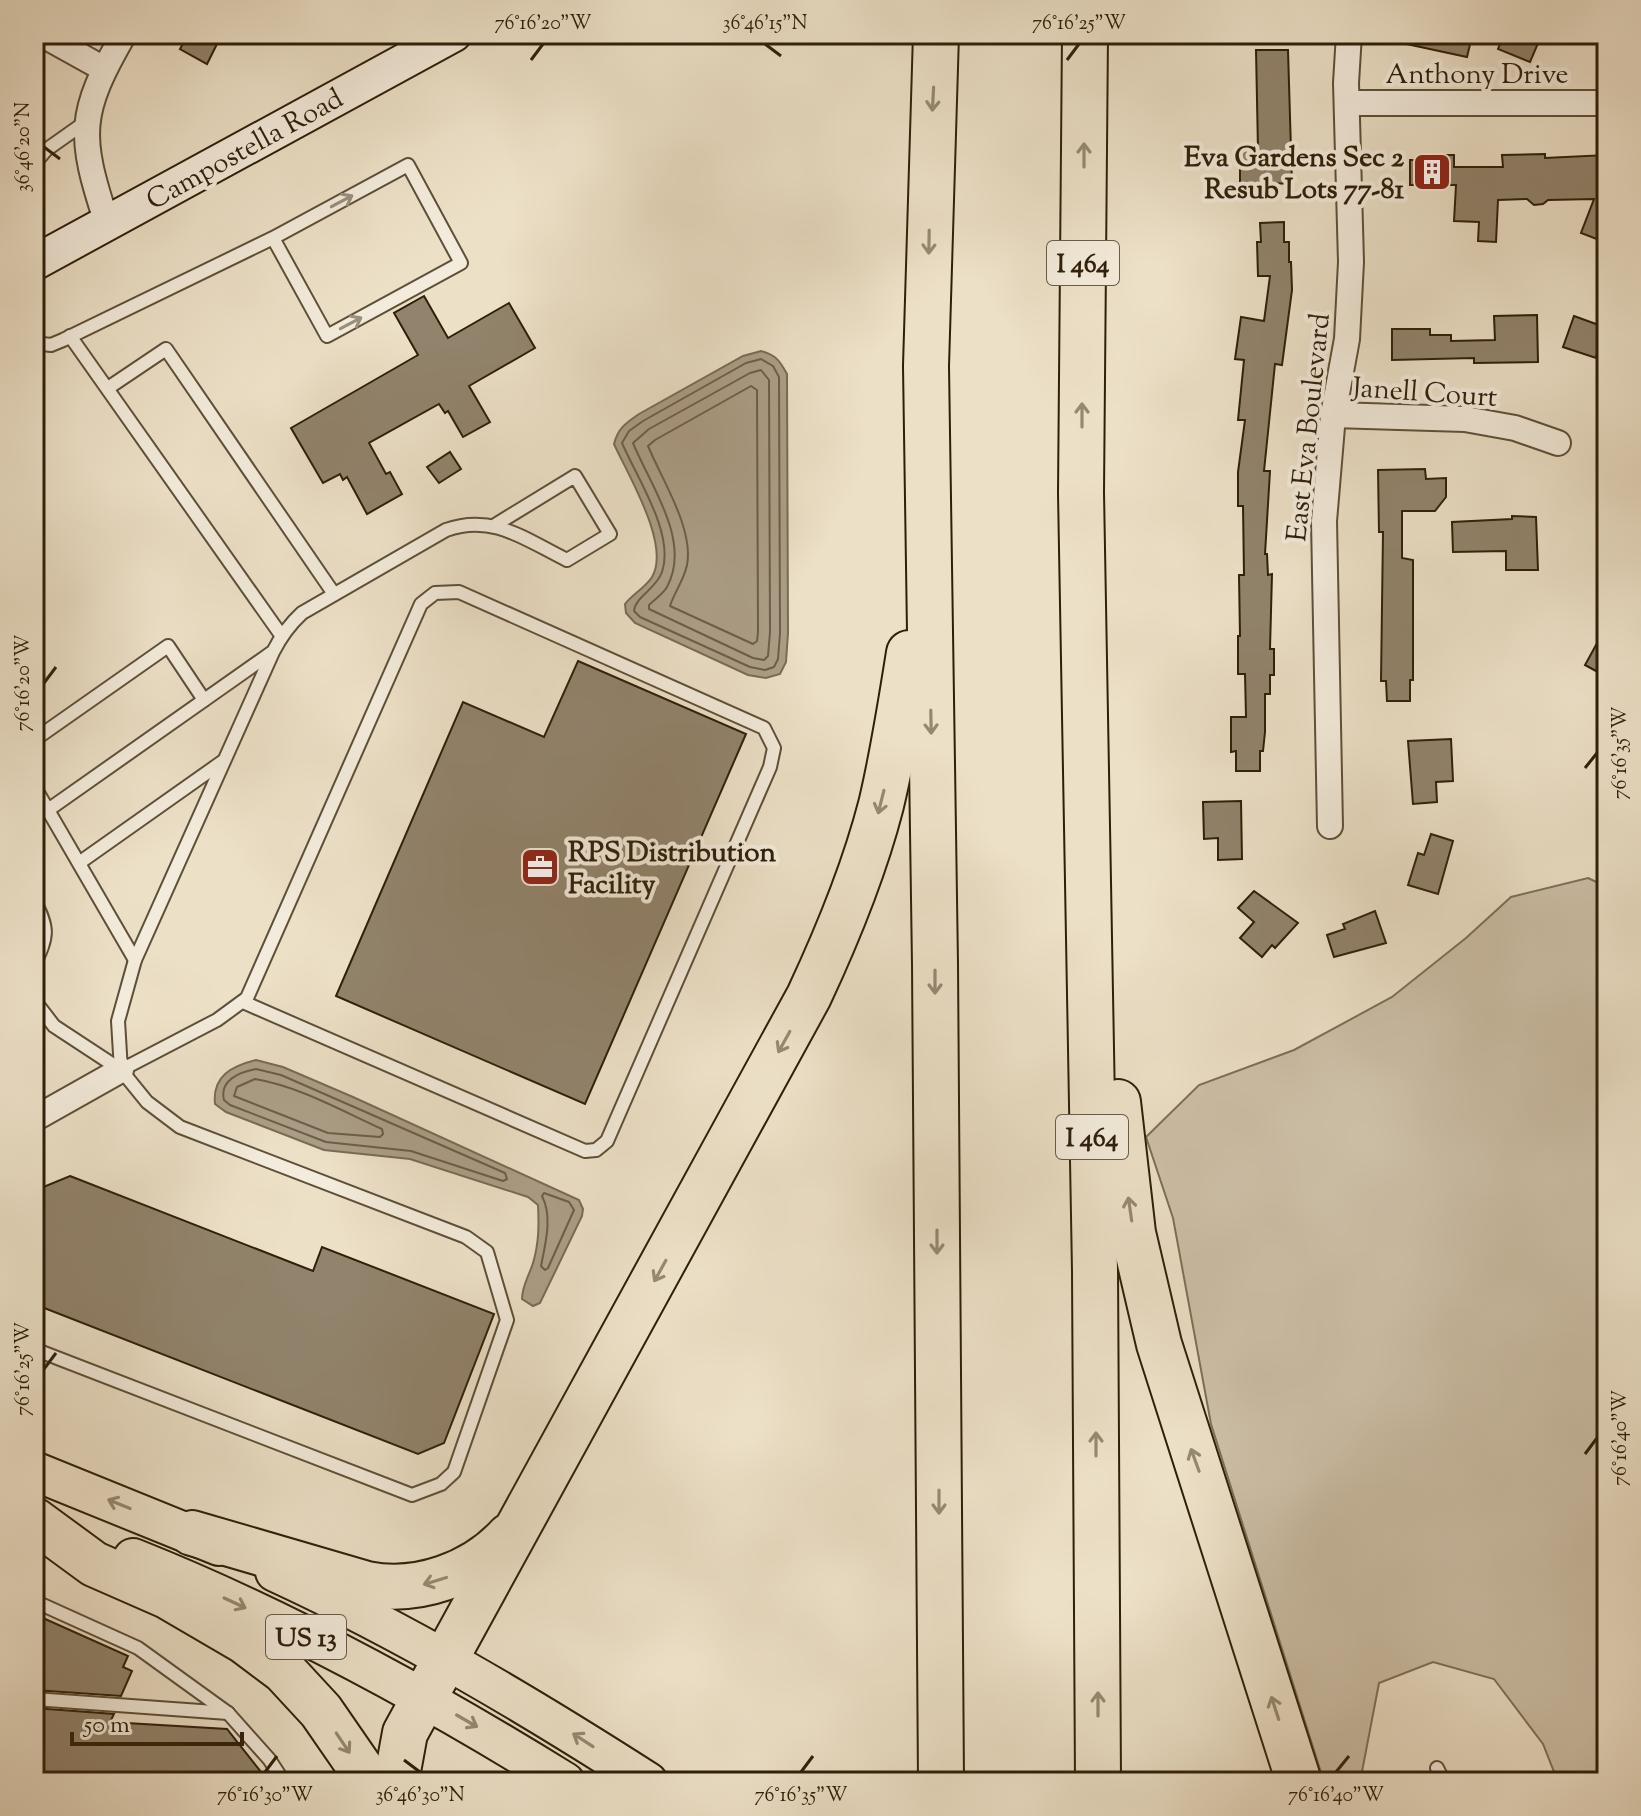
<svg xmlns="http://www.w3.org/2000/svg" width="1641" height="1816" font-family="'Sorts Mill Goudy',serif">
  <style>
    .green { fill: #ccbfa7; stroke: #7d6f58; stroke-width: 2 }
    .water { fill: #ab9e87; stroke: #796b55; stroke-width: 2 }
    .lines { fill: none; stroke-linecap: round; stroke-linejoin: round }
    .shore { stroke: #6c5e48; stroke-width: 2 }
    .building { fill: #91836c; stroke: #2e1f0a; stroke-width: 2 }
    .service-casing { stroke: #5e4f39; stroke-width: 16 }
    .minor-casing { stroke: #5e4f39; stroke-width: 28 }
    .secondary-casing { stroke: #2e1f0a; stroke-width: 38 }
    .primary-casing { stroke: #2e1f0a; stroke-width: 42 }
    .motorway-casing { stroke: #2e1f0a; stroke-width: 48 }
    .service { stroke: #f3ebdb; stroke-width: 12 }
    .minor { stroke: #f3ebdb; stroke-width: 24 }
    .secondary { stroke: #f3ebdb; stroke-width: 34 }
    .primary { stroke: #ece0c7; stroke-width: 38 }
    .motorway { stroke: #ece0c7; stroke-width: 44 }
    .oneway { stroke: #968972 }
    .oneway2 { stroke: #9a8f7d }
    .ticks { fill: none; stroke: #2e1f0a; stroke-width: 3 }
    .labels { text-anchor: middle; stroke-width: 8; stroke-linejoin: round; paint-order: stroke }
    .shield { fill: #f3ebdb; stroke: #695c49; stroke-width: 2 }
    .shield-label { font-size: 26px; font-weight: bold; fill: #2e1f0a }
    .street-label { font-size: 28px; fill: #2e1f0a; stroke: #f3ebdb }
    .poi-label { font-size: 28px; font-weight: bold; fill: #2e1f0a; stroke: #f3ebdb; text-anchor: end }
    .neatline { fill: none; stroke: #2e1f0a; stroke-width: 3 }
    .ticks-label { font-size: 20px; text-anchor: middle; fill: #2e1f0a }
  </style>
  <rect width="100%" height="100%" fill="#ece0c7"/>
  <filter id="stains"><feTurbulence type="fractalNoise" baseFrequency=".0025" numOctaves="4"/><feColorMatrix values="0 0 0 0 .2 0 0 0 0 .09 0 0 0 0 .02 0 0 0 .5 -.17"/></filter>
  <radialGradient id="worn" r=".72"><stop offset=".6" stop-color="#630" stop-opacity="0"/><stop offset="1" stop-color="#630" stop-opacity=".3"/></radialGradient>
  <polygon class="green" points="1588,878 1607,887 1607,1782 1558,1782 1543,1744 1494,1679 1433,1662 1379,1683 1360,1782 1324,1782 1211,1424 1173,1218 1146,1137 1199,1085 1294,1050 1392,997 1466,938 1511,897"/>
  <g class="water">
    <path d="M761 351C776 355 780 361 787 374L788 633 786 662 780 674 766 678 748 675 635 623 626 613 625 604C633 594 646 587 652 577 671 545 628 475 614 444 618 428 626 423 639 414L743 356Z"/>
    <path d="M256 1060 283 1067 353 1097 579 1200 583 1209 582 1216 540 1303 533 1306 522 1299C522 1286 529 1276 533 1263 539 1243 539 1225 538 1205L528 1197 410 1159 324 1150 226 1112 215 1104C212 1076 232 1066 256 1060Z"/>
  </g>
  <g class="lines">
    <g class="shore">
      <path d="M761 359 773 366 779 377 780 633 778 659 774 667 765 670 750 667 640 617 634 611C635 597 656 589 662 572 675 534 637 478 622 443L629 431 643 421 746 363Z"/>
      <path d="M761 370 769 380 770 632 768 656 764 660 753 658 649 609V605C655 599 663 594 667 587 692 541 650 485 633 443L649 429 750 373Z"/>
      <path d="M751 386 757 390 758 632 757 641 753 644 670 606C674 593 684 580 687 565 694 529 662 480 648 446L655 440Z"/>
      <path d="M256 1069 281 1075 505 1173 507 1179 503 1181 411 1151 326 1142 230 1105 224 1100C219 1080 240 1072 256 1069Z"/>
      <path d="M255 1079C298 1086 342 1111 382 1129L383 1134 380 1137 328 1133 234 1096 237 1087Z"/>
      <path d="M544 1193 569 1202 574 1210 548 1268 545 1270 541 1266C545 1245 553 1217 542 1196Z"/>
    </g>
  </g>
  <g class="building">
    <polygon points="188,34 222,34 207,64 180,49"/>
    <polygon points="1398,34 1462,34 1472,36 1467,57 1397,42"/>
    <polygon points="1504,34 1542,34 1530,62 1498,49"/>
    <polygon points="1256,50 1288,50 1292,184 1270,183 1267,189 1261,184 1240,184 1240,150 1258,150"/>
    <polygon points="1545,154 1545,158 1607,155 1607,243 1581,233 1594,199 1548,200 1543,204 1534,205 1527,199 1498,200 1496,242 1478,241 1479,222 1454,221 1456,185 1410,185 1410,160 1422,160 1422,155 1454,155 1454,167 1503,167 1502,155"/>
    <polygon points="1284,222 1284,242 1289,242 1289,262 1291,262 1292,290 1282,365 1275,364 1264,471 1270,471 1265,554 1267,554 1268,575 1272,574 1270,649 1274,649 1274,675 1270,675 1270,694 1265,694 1265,732 1263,751 1260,751 1260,771 1236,771 1236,751 1231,752 1231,717 1246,717 1245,674 1238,674 1238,636 1240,636 1239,575 1244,575 1243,506 1238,506 1238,472 1245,420 1238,420 1244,360 1235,359 1241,317 1264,321 1270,276 1258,276 1257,242 1261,242 1260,223"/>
    <polygon points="424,296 448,338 509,303 535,348 469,386 490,422 463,437 448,411 445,413 439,404 369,443 386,474 390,472 402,494 367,514 347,477 343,480 340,474 323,483 291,428 418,355 394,313"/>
    <polygon points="1537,315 1538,362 1474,363 1474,358 1392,360 1392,329 1430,329 1430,335 1451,335 1451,341 1495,340 1494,316"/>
    <polygon points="1574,316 1607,328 1607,357 1597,353 1596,358 1563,347"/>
    <polygon points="450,452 461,469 439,483 427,467"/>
    <polygon points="1425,469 1426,479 1446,478 1446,497 1435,511 1402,511 1402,558 1413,560 1413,680 1410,680 1410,701 1387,701 1386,681 1381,681 1383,532 1379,532 1378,470"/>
    <polygon points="1512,516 1536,517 1538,570 1506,570 1506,551 1453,552 1452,522 1512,519"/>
    <polygon points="1607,625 1607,677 1585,665"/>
    <polygon points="578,661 746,734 585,1104 336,996 463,702 544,737"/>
    <polygon points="1451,739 1453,781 1436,782 1437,802 1413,804 1408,741"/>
    <polygon points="1241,801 1242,859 1218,860 1218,838 1204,839 1203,802"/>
    <polygon points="1431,834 1453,841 1438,894 1408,885 1418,853 1424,855"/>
    <polygon points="1254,891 1298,923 1275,948 1272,945 1262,957 1240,938 1254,922 1238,908"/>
    <polygon points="1375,911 1386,943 1334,957 1327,935 1345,929 1343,924"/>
    <polygon points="70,1176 313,1271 322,1247 494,1314 444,1443 418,1454 34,1304 34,1196 36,1190"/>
    <polygon points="34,1614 128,1656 123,1667 132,1671 121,1696 34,1690"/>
    <polygon points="34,1708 114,1714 110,1722 227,1729 269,1782 34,1782"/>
  </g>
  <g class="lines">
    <defs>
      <g id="service">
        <polyline points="34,164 46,150 87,121"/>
        <polyline points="70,336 281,635"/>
        <polyline points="34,343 51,345 63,340 273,238 408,165 461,263 327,336 273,238"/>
        <polyline points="108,388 166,349 334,594"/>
        <polyline points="34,740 168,646 204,700"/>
        <polyline points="34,786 135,960"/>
        <polyline points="48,810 271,653"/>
        <polyline points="79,863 222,762"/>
        <path d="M34 900C49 929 48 936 34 965"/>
        <polyline points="34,1000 54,1026 121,1070 147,1102 180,1127 466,1237 487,1252 507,1320 454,1472 441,1484 412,1495 34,1349"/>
        <path d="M243 1002 585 1151 596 1150 607 1141 770 767 774 748 764 728 459 592 435 593 421 604 247 998 217 1020 121 1070 118 1021 135 960 273 652C281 636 289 625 302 613L446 530C493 513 526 540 567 560L610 534 575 476 495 525"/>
        <polyline points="34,1601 138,1648 228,1713 269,1759 284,1782"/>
        <polyline points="34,1699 228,1713"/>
        <polyline points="1437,1768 1444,1782"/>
      </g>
      <g id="minor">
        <polyline points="41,34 104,69"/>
        <polyline points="1347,103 1607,103"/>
        <path d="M107 223C78 135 78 114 124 34"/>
        <polyline points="1333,415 1465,419 1515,428 1558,443"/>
        <polyline points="1330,826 1324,521 1333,415 1347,339 1351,262 1346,83 1349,34"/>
        <polyline points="34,1119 121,1070"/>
      </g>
      <polyline id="secondary" points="34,263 454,34"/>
      <g id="primary">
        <polyline points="34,1471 219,1546"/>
        <path d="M133 1558C284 1618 428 1697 565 1782"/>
        <path d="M275 1572C405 1632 528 1705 648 1782"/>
      </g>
      <g id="motorway">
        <polyline points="936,34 926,366 935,964 941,1782"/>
        <polyline points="1085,34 1081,493 1095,1271 1098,1782"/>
        <polyline points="1118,1102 1133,1233 1159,1344 1299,1782"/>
        <polyline points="34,1520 94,1564 167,1596 244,1641 284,1671 321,1711 370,1782"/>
        <path d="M192 1533 367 1584C418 1594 474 1574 509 1536"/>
        <path d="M396 1782 405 1733 809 996C838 934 864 871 881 805 893 755 901 704 909 653"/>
      </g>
    </defs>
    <use href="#service" class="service-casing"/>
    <use href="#minor" class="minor-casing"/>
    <use href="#secondary" class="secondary-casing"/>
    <use href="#primary" class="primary-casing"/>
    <use href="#motorway" class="motorway-casing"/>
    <use href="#service" class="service"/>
    <use href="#minor" class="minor"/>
    <use href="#secondary" class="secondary"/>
    <use href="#primary" class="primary"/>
    <use href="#motorway" class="motorway"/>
  </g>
  <defs><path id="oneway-shaft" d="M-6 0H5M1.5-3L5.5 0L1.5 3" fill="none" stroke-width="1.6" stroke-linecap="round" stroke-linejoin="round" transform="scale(2)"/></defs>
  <g class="oneway">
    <use href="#oneway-shaft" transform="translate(933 99) rotate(93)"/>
    <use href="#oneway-shaft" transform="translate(1084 155) rotate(-90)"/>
    <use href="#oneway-shaft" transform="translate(929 242) rotate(91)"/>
    <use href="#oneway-shaft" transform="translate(1082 415) rotate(-90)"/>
    <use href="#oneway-shaft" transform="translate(931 722) rotate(89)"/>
    <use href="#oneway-shaft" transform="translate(881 802) rotate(104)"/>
    <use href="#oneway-shaft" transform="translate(935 982) rotate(90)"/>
    <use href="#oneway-shaft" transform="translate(784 1042) rotate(119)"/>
    <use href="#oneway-shaft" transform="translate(1130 1209) rotate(-98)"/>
    <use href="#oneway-shaft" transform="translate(937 1242) rotate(90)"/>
    <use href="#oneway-shaft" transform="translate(660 1271) rotate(119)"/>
    <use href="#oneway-shaft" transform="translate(1096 1444) rotate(-90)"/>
    <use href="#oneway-shaft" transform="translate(1195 1460) rotate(-110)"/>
    <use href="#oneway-shaft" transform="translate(939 1502) rotate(90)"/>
    <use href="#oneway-shaft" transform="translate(119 1504) rotate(-158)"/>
    <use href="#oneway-shaft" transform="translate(435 1581) rotate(163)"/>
    <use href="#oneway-shaft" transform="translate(235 1603) rotate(25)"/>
    <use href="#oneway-shaft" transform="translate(1098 1704) rotate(-90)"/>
    <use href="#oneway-shaft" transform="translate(1275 1708) rotate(-108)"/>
    <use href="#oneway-shaft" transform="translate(467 1721) rotate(30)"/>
    <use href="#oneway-shaft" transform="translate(583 1740) rotate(-147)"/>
    <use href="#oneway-shaft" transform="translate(343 1743) rotate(56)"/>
  </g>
  <g class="oneway2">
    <use href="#oneway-shaft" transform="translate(342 201) rotate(-28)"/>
    <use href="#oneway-shaft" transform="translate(351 323) rotate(-28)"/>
  </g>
  <path class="ticks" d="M765 44 781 56M531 60 543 44M1067 60 1079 44M44 147 60 159M44 683 56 667M1585 768 1597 753M44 1369 56 1353M1585 1454 1597 1438M404 1760 420 1772M265 1772 277 1756M801 1772 813 1756M1336 1772 1349 1756"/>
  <defs>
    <symbol id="building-square" viewBox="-11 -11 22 22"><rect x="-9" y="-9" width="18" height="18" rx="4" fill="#8f2418" stroke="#f3ebdb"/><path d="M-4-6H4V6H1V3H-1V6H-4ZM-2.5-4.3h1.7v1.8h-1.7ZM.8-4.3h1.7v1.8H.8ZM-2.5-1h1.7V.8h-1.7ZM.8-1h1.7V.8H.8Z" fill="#fff"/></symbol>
    <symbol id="office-square" viewBox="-11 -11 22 22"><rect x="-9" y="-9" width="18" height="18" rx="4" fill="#8f2418" stroke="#f3ebdb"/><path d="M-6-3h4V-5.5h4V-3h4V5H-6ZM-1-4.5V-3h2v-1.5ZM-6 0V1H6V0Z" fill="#fff"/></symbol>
  </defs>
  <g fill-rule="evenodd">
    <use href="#building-square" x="1410" y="150" width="44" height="44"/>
    <use href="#office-square" x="518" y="845" width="44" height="44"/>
  </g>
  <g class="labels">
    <g class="shield">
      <rect x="1047" y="241" width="72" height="44" rx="6"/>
      <rect x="1056" y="1115" width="72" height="44" rx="6"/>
      <rect x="266" y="1615" width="80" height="44" rx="6"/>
    </g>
    <g class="shield-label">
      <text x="1083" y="272">I 464</text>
      <text x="1092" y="1146">I 464</text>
      <text x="306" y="1646">US 13</text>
    </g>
    <g class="street-label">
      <text x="1477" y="83">Anthony Drive</text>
      <text transform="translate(244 148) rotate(-29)" y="10">Campostella Road</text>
      <text transform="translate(1425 391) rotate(4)" y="10">Janell Court</text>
      <text transform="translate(1307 427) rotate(-84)" y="10">East Eva Boulevard</text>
    </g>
    <g class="poi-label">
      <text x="1404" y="166">Eva Gardens Sec 2<tspan x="1404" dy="32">Resub Lots 77-81</tspan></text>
      <text x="568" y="861" text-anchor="start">RPS Distribution<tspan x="568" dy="32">Facility</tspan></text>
    </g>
  </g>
  <rect width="1641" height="1816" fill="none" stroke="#ece0c7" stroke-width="88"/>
  <path d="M72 1732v12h170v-12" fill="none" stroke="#2e1f0a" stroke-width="4"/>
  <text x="84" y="1732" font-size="24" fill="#2e1f0a" stroke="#f3ebdb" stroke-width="6" paint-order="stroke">50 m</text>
  <rect x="44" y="44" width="1553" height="1728" class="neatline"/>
  <g class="ticks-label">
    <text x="543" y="29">76°16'20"W</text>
    <text x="765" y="29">36°46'15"N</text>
    <text x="1079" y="29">76°16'25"W</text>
    <text transform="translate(22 147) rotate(-90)" y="7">36°46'20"N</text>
    <text transform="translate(22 683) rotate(-90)" y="7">76°16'20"W</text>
    <text transform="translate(1619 753) rotate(-90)" y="7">76°16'35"W</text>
    <text transform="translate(22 1369) rotate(-90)" y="7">76°16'25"W</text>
    <text transform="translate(1619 1438) rotate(-90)" y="7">76°16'40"W</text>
    <text x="265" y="1801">76°16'30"W</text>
    <text x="420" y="1801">36°46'30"N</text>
    <text x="801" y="1801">76°16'35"W</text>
    <text x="1336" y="1801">76°16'40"W</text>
  </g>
  <rect width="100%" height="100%" filter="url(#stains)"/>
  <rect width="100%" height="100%" fill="url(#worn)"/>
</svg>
